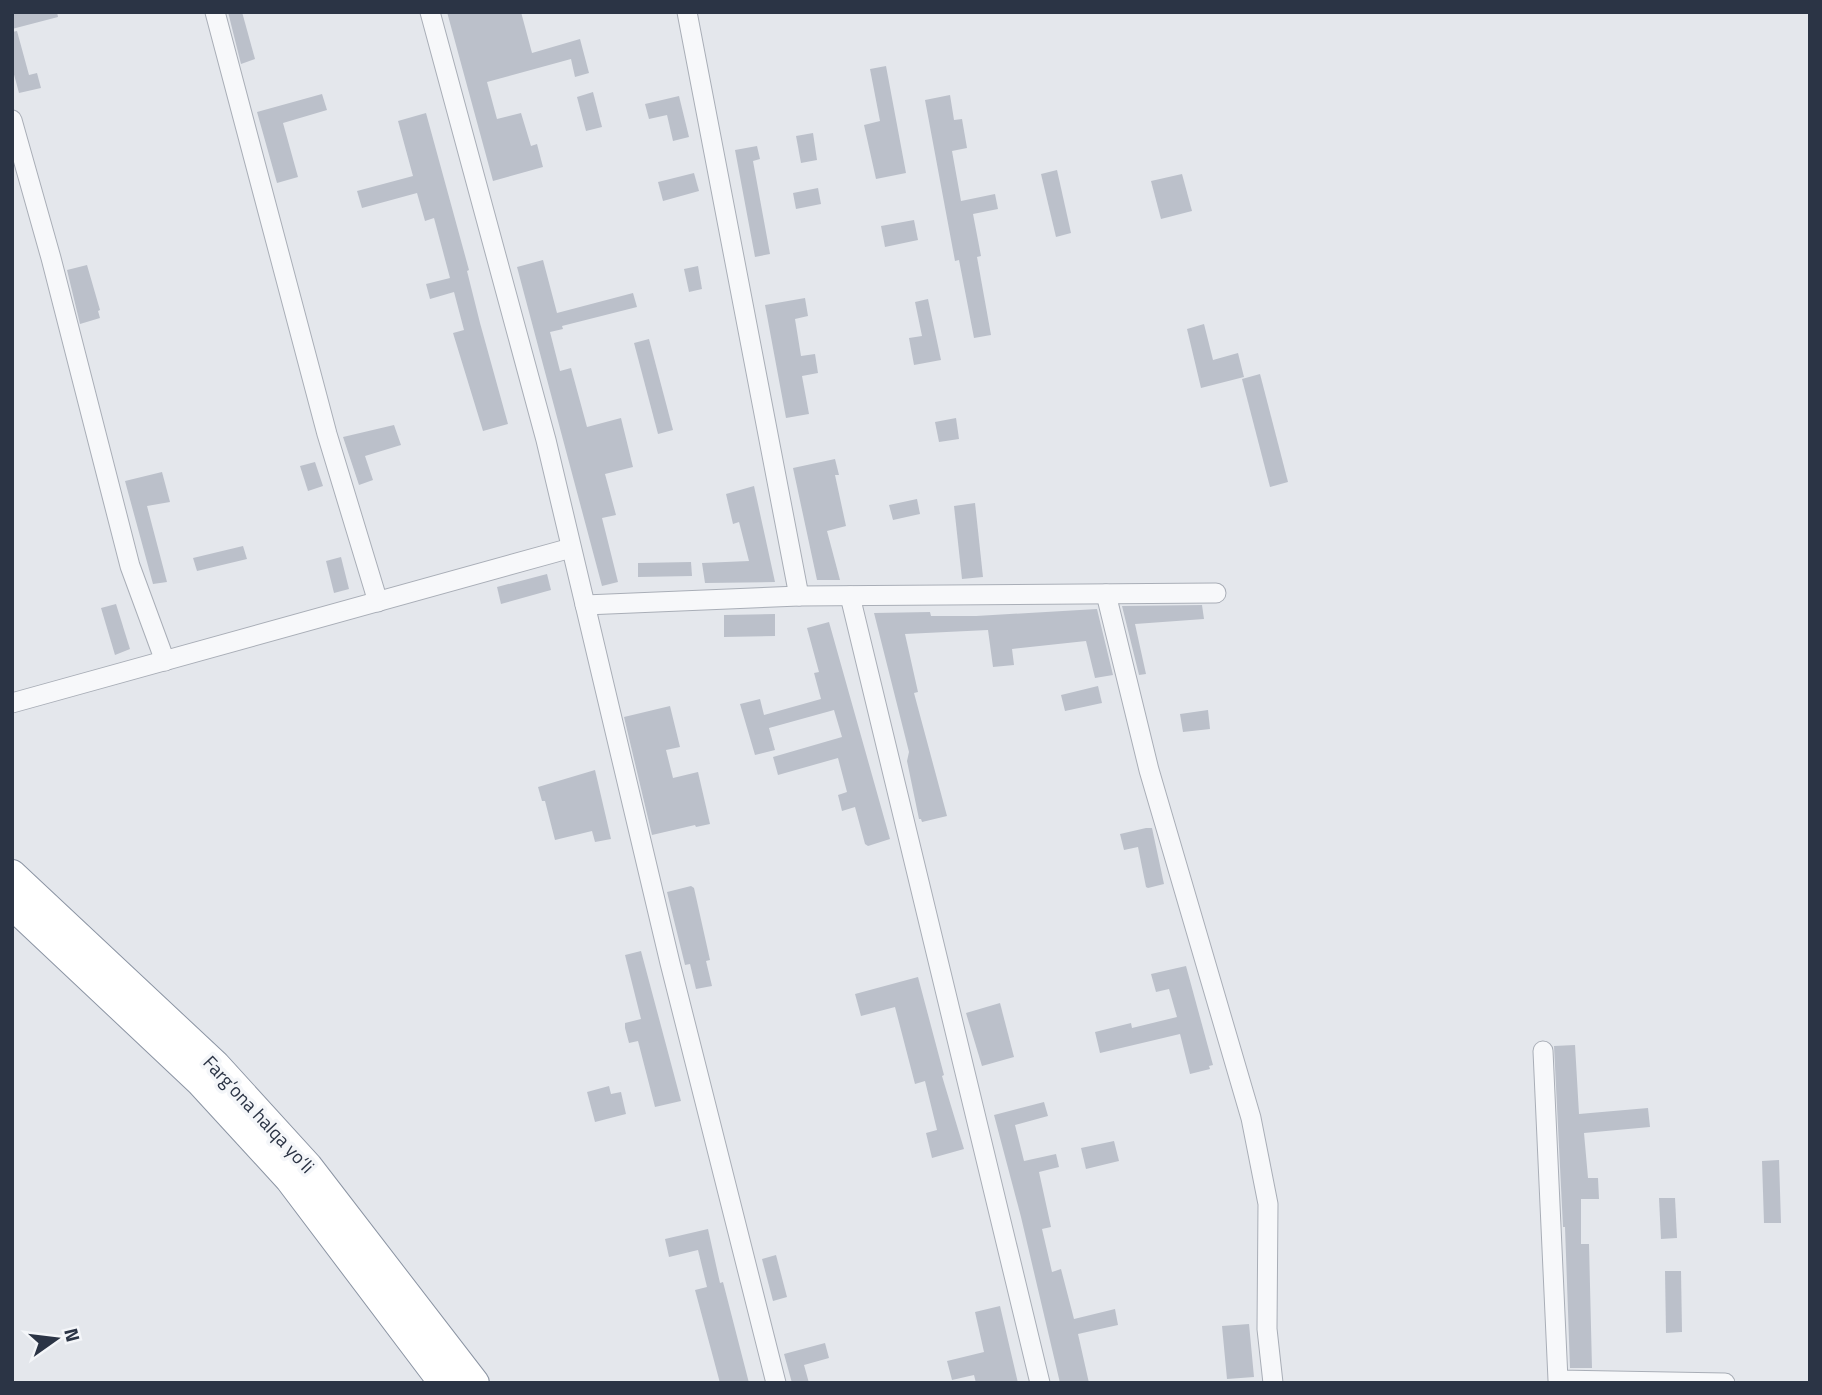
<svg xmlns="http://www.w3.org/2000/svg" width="1822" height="1395" font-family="'Titillium Web',sans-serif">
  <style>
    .building { fill: #bbc0ca }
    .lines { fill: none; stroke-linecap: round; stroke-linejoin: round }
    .minor-casing { stroke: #a9aeb7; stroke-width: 21 }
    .highway-casing { stroke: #8b94a3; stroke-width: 30 }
    .minor { stroke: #f7f8fa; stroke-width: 19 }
    .highway { stroke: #fff; stroke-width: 28 }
    .labels { text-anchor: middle; stroke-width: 7; stroke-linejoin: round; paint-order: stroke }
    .street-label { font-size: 19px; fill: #2b3445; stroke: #f4f6f9 }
  </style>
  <rect width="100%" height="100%" fill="#e4e7ec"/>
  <g class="building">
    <polygon points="12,12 57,12 58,17 12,29"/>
    <polygon points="228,12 242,12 255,59 241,64"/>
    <polygon points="447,12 521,12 532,53 580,39 589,73 575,77 571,59 487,82 497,119 521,113 531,146 537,144 543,167 493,181"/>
    <polygon points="17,31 29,75 37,73 41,88 19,93 12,67 12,32"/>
    <polygon points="886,66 906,173 876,179 864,125 880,121 870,69"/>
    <polygon points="593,92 602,127 586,131 577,97"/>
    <polygon points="322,94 327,110 283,123 298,177 277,183 257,112"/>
    <polygon points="950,95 954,120 962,119 967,148 952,151 961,201 995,194 998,209 973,214 981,256 977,257 991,335 974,338 959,260 955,261 925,100"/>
    <polygon points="679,96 689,137 673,141 667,115 649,119 645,104"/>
    <polygon points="426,113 469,270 467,271 480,323 508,424 483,431 453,333 464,330 454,292 430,299 426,284 450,278 434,218 425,221 417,193 362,208 357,191 413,176 398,121"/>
    <polygon points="813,133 817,160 801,163 796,136"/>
    <polygon points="757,146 760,159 753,161 770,254 755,257 735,150"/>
    <polygon points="1057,170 1071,233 1056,237 1041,174"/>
    <polygon points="694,173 699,191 663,201 658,182"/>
    <polygon points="1182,174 1192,211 1161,219 1151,181"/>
    <polygon points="818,188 821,204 796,209 793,193"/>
    <polygon points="914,220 918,240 885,247 881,226"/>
    <polygon points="543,260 557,313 633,293 637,307 562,326 563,329 550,332 560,371 571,368 587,427 621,418 633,467 605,474 616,515 602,518 618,582 602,586 517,267"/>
    <polygon points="87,265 100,310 98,311 100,318 80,324 67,270"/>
    <polygon points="698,266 702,289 689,292 684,269"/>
    <polygon points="805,298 808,316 795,319 801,356 815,354 818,373 802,376 809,414 786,418 765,305"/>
    <polygon points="928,299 941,360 914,365 909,338 922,336 915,302"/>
    <polygon points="1204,324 1213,360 1238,353 1244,377 1201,388 1187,329"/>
    <polygon points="649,339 673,430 658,434 634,343"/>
    <polygon points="1260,374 1288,482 1270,487 1242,379"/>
    <polygon points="956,418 959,439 939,442 935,422"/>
    <polygon points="394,425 401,445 365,456 373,480 359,485 343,437"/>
    <polygon points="835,459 839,475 835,475 846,526 827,531 840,580 817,580 793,468"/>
    <polygon points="315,462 323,486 308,491 300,466"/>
    <polygon points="162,472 170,502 147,506 167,582 153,584 125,481"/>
    <polygon points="754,486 775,582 705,583 702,563 749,561 739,522 733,524 726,494"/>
    <polygon points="917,499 920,514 893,520 889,505"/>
    <polygon points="975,503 983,577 962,579 954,506"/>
    <polygon points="243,546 247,559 197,571 193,558"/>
    <polygon points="341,557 349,589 334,593 326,561"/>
    <polygon points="691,562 692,576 638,577 638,563"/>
    <polygon points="547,574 551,590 501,604 497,587"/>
    <polygon points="116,604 130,649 115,655 101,608"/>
    <polygon points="1202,605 1204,619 1135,624 1146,674 1139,675 1122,606"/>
    <polygon points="1097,609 1113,675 1095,678 1086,641 1012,649 1014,665 993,667 988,630 905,634 918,692 914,693 947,816 922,822 921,819 919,819 907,761 909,752 874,613 930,612 931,616 976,616"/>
    <polygon points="775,614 775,636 724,637 724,615"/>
    <polygon points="829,622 890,839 868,846 865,844 855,807 842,811 838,795 847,792 838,758 778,775 773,757 842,737 834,710 769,728 775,750 755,755 740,704 760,699 764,715 821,699 814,673 819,672 807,628"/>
    <polygon points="1098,686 1102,703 1065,711 1061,695"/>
    <polygon points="670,706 680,747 666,750 673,778 698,772 710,824 696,827 695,825 652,835 624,717"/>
    <polygon points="1208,710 1210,729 1183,732 1180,714"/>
    <polygon points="595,770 611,839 595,842 592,831 555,840 545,801 542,801 538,787"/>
    <polygon points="1146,828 1152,828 1164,884 1148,888 1146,887 1138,847 1124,850 1120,834"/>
    <polygon points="691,886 694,888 710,960 706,961 712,986 696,989 690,964 685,965 667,892"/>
    <polygon points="641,951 681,1101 655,1107 638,1041 629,1043 625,1028 625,1023 641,1019 625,955"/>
    <polygon points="1186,966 1213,1065 1209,1066 1210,1069 1190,1074 1180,1034 1100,1053 1095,1032 1131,1023 1132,1028 1177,1017 1169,989 1156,992 1151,974"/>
    <polygon points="918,977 944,1075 942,1076 964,1149 932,1158 926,1133 937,1130 925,1081 915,1084 895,1007 861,1016 855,994"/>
    <polygon points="1000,1003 1014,1057 982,1066 966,1013"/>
    <polygon points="1575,1045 1579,1114 1648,1108 1650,1127 1584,1133 1588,1178 1598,1178 1599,1199 1581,1199 1581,1244 1589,1244 1592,1368 1570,1368 1565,1227 1563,1227 1554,1046"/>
    <polygon points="609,1086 611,1094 621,1092 626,1114 595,1122 587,1092"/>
    <polygon points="1044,1102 1048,1116 1015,1125 1024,1161 1056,1154 1059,1167 1039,1172 1051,1227 1042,1229 1052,1272 1061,1269 1074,1319 1115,1309 1118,1325 1078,1334 1089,1383 1060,1383 1021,1217 994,1115"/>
    <polygon points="1114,1141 1119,1161 1086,1169 1081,1148"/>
    <polygon points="1779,1160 1781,1223 1764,1223 1762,1161"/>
    <polygon points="1659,1198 1675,1198 1677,1238 1661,1239"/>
    <polygon points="708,1229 720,1283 723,1282 749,1383 720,1383 695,1290 707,1287 698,1250 669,1257 665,1239"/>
    <polygon points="776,1255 787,1297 773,1301 762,1259"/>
    <polygon points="1665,1271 1681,1271 1682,1332 1666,1333"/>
    <polygon points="1000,1306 1018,1383 976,1383 974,1375 952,1380 947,1361 984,1352 975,1312"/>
    <polygon points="1249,1324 1254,1377 1227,1379 1222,1326"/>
    <polygon points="825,1343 829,1358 804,1365 809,1383 792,1383 784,1354"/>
  </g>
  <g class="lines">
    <defs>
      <g id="minor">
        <polyline points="215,12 327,434 378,602"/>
        <polyline points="430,12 546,440 670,963 776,1383"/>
        <polyline points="687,12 799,596"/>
        <polyline points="12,120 51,258 130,566 165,661"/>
        <polyline points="1106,594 1149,770 1251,1118 1268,1204 1267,1329 1273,1383"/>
        <polyline points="850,596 1040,1383"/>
        <polyline points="585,605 799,596 1216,593"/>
        <polyline points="12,703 571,548"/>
        <polyline points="1543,1051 1558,1380 1725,1383"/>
      </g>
      <g id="highway">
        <polyline points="12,874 216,1065 308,1166 475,1383"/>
        <polyline points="12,905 200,1082 289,1179 443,1383"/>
      </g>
    </defs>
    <use href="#minor" class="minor-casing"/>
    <use href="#highway" class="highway-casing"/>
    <use href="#minor" class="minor"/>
    <use href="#highway" class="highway"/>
  </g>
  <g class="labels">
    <g class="street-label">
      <text transform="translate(259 1114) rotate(47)" y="7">Farg‘ona halqa yo‘li</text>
    </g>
  </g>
  <rect width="1822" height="1395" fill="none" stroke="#2b3445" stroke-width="28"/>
  <g transform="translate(56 1339) rotate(76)" stroke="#f4f6f9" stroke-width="5" paint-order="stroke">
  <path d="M0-5L12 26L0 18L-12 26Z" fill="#2b3445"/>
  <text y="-10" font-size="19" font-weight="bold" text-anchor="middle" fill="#2b3445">N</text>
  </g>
</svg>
